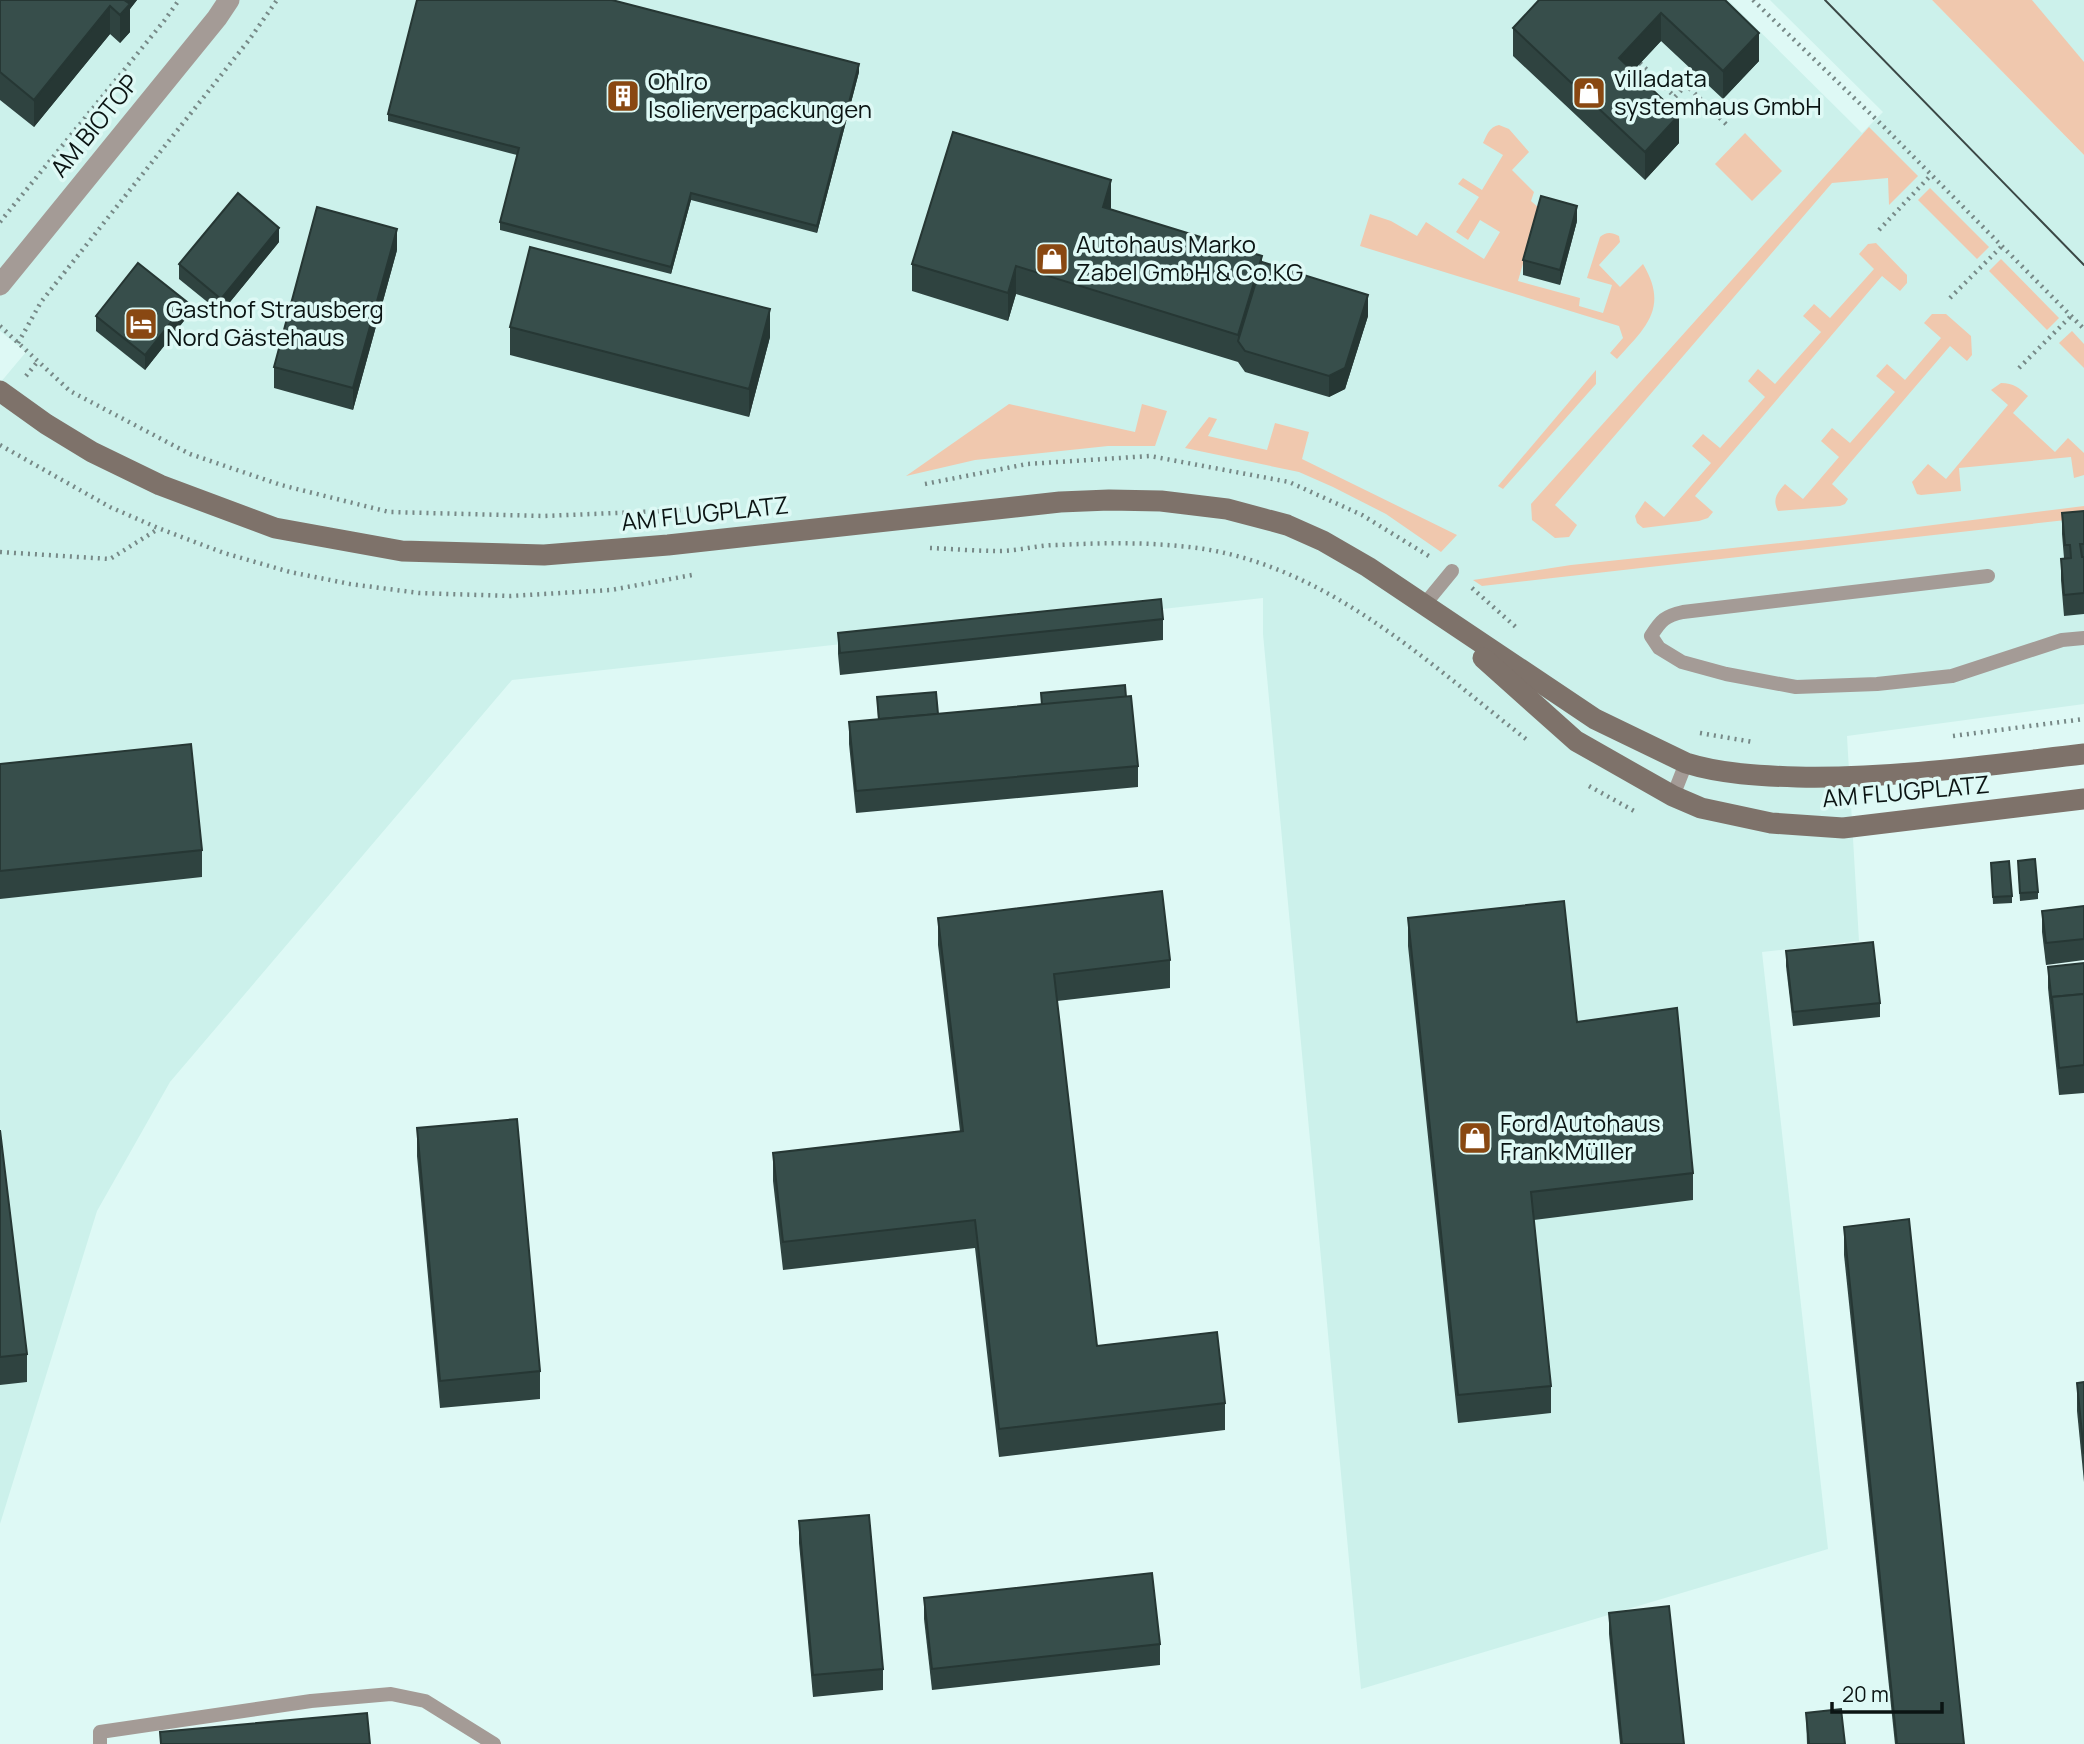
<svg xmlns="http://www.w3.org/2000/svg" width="2084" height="1744" font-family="Manrope,sans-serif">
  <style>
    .built { fill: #ccf1eb }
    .green { fill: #f0c8ae }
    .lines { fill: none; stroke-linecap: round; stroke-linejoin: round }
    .path { stroke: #778987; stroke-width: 4.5; stroke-dasharray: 2 5; stroke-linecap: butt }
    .lane { stroke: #a49b96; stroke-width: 14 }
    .street { stroke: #a49b96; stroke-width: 21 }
    .secondary { stroke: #7e726a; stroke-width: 21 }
    .tram { stroke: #3b4846; stroke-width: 2 }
    .wall { fill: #2f4340 }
    .shaded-wall { fill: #263734 }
    .building { fill: #374e4b; stroke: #263734; stroke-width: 2 }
    .labels { text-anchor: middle; stroke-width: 7; stroke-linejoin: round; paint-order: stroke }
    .poi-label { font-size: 24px; fill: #0b1413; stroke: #def9f5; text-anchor: start }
    .street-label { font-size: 24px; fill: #0b1413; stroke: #def9f5 }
  </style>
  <rect width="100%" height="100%" fill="#def9f5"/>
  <g class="built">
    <polygon points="0,0 1728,0 1862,133 1883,112 1770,0 1932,0 2084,155 2084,704 1847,736 1859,941 1762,952 1828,1549 1361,1689 1263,634 1263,598 512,680 170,1082 97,1211 0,1524 0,383 26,352 0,331"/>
    <polygon points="2024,0 2084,0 2084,67"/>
  </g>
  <g class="green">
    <polygon points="1932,0 2032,0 2084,62 2084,155"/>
    <path d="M1499 125 1509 129 1529 152 1512 170 1534 192 1531 201 1539 208 1518 281 1580 298 1579 306 1603 313 1612 285 1587 278 1600 237C1606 232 1611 232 1619 236L1620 242 1599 265 1620 287 1643 264C1669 308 1646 327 1617 359L1610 353 1623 338 1619 326 1360 246 1370 214 1391 221 1417 236 1426 222 1484 259 1500 232 1480 220 1468 240 1456 232 1479 197 1458 184 1463 178 1482 190 1503 155 1483 143C1487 135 1489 127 1499 125Z"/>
    <polygon points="1869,127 1918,176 1889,205 1888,178 1832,183 1555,505 1577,525 1569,537 1555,538 1532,520 1531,504"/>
    <polygon points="1745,133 1782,171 1752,201 1715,164"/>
    <polygon points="1930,188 1989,247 1977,259 1918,200"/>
    <polygon points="1876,243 1907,275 1907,283 1900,291 1882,276 1695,496 1713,512 1708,518 1699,521 1643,528 1637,523 1635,516 1645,501 1664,517 1711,463 1692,446 1703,434 1720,448 1765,397 1748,381 1758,369 1775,384 1821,332 1803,316 1814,304 1830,318 1874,269 1859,254 1868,244"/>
    <polygon points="2001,259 2059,318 2047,330 1989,271"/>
    <path d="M1932 314H1946L1971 336 1972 355 1967 361 1950 346 1832 484 1848 499 1845 504 1840 506 1778 511C1772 499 1777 493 1785 484L1803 499 1839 457 1821 441 1832 428 1850 443 1895 392 1876 376 1887 364 1905 380 1941 338 1924 323Z"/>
    <polygon points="2072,331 2084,344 2084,368 2059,343"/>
    <polygon points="1596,370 1596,384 1503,489 1498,486"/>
    <path d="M2001 383C2014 383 2019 388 2028 396L2013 413 2055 452 2068 438 2084 453V475L2074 478 2071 457 1959 468 1961 491 1921 495 1917 494 1912 482 1928 464 1946 479 2008 405 1991 390Z"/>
    <polygon points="1009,404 1135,432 1142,404 1167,411 1155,446 1108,446 975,460 906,476"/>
    <polygon points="1209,417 1217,419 1208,436 1267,450 1275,423 1309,432 1302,459 1457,535 1441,552 1386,514 1333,487 1299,472 1185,448"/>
    <polygon points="2084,506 2084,518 1482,586 1473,580 1571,565 1846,536"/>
  </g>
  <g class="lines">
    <g class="path">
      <polyline points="1753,0 1885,128 2084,329"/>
      <polyline points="1640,63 1675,97 1686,85 1728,126"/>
      <polyline points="0,222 164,21 179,0"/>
      <polyline points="1879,230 1931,175"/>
      <polyline points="1950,298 2002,246"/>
      <polyline points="0,326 70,391 190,454 281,485 389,512 544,516 687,510"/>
      <polyline points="18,343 41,302 249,40 277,0"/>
      <polyline points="2019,368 2071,316"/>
      <polyline points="26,376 38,361"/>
      <polyline points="0,445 110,507 158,528 224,553 290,572 350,584 419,593 510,596 611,590 692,575"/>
      <polyline points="925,484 1027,464 1150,456 1289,482 1362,515 1432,558"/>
      <path d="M930 548C953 549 977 551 999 551 1019 551 1038 545 1057 545 1098 543 1139 542 1179 546 1318 557 1422 658 1526 739"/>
      <polyline points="0,552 110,559 158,529"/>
      <polyline points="1472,588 1518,629"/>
      <polyline points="1700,733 1753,742"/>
      <polyline points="1953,736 2084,719"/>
      <polyline points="1589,786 1636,812"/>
    </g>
    <g class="lane">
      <path d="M1988 576 1683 612C1665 616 1661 620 1651 636L1659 648 1682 662 1726 674 1796 687 1877 684 1952 676 2062 640 2084 638"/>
      <polyline points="1424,605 1452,571"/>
      <polyline points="1673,796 1686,763"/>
      <polyline points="100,1744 100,1732 311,1701 391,1694 425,1701 494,1744"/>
    </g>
    <polyline class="street" points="0,285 217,18 229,0"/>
    <g class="secondary">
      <path d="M0 391 46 424 92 452 160 485 275 528 402 551 544 555 668 545 1060 502 1109 500 1161 501 1227 509 1287 525 1323 541 1368 567 1595 719 1686 763C1721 774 1761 776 1797 777 1893 779 1989 765 2084 754"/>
      <polyline points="1483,658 1576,741 1673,796 1701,808 1771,823 1843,828 2084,799"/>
    </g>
    <polyline class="tram" points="1825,0 2084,265"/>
  </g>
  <g class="wall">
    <polygon points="0,0 137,0 130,9 130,32 120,43 110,34 34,127 0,100"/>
    <polygon points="1725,0 1759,61 1723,99 1661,41 1633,71 1679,143 1645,180 1513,56 1513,28"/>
    <polygon points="859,72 817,233 691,200 671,274 500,230 500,222 517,155 388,121 388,114"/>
    <polygon points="1111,209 1262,262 1368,316 1345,389 1329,397 1245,372 1238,362 1016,294 1008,321 912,291 912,264"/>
    <polygon points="1577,221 1560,285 1523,275 1523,260"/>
    <polygon points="279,242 221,313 179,279 179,264"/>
    <polygon points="397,250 353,410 274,388 274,367"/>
    <polygon points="96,316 187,317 145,370 96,331"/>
    <polygon points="510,327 770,337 749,417 510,355"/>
    <polygon points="2084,511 2084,614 2064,616 2061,580 2061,559 2064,558 2062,534 2062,513"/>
    <polygon points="1163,619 1163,640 840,675 838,654 838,633"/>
    <polygon points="1041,693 1126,697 1138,766 1138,787 856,813 849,744 849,722 878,720 877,697 938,714 1041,705"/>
    <polygon points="0,764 202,850 202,877 0,899"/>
    <polygon points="1991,863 2012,896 2012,903 1993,904"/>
    <polygon points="2018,868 2038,892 2038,899 2020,901"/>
    <polygon points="2084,906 2084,960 2046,965 2042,932 2042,911"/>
    <polygon points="938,918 1170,960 1170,988 1057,1001 1097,1346 1225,1403 1225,1430 999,1457 975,1248 783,1270 773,1181 773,1153 960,1131 938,945"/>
    <polygon points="1408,918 1577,1022 1693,1173 1693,1200 1534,1220 1551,1386 1551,1413 1458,1423 1408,946"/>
    <polygon points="1786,951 1880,1003 1880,1017 1793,1026 1786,966"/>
    <polygon points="2084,963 2084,1093 2059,1095 2048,988 2048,967"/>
    <polygon points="417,1128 540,1371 540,1399 440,1408 417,1156"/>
    <polygon points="0,1130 27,1354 27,1382 0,1385"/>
    <polygon points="1844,1227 1964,1744 1895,1744 1844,1255"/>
    <polygon points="2084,1382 2084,1482 2077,1411 2077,1383"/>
    <polygon points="799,1521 883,1669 883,1690 813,1697 799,1543"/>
    <polygon points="924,1598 1160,1644 1160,1665 932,1690 924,1619"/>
    <polygon points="1609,1613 1684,1744 1620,1744 1609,1634"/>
    <polygon points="1806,1713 1845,1744 1807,1744"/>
  </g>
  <g class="shaded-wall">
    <polygon points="118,0 137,0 130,9 130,32 120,43 120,15"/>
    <polygon points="110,6 110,34 34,127 34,100"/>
    <polygon points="1661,13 1661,41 1619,86 1619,58"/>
    <polygon points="1759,33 1759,61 1723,99 1723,71"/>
    <polygon points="859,64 859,72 817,233 817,226"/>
    <polygon points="1679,115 1679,143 1645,180 1645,152"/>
    <polygon points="1111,180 1111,208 1103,234 1103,207"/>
    <polygon points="691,193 691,200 671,274 671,267"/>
    <polygon points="1577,206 1577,221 1560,285 1560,270"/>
    <polygon points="279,228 279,242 221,313 221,299"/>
    <polygon points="397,229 397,250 353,410 353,388"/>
    <polygon points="1262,256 1262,283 1238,341 1238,363 1238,335"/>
    <polygon points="1016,266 1016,294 1008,321 1008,293"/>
    <polygon points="1368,295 1368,316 1345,389 1329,397 1329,376"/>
    <polygon points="187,302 187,317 145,370 145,355"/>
    <polygon points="770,309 770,337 749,417 749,389"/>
  </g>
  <g class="building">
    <polygon points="0,0 124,0 130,4 120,15 110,6 34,100 0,72"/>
    <polygon points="417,0 612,0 859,64 817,226 691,193 671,267 500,222 519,148 388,114"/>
    <polygon points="1539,0 1725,0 1759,33 1723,71 1661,13 1619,58 1679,115 1645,152 1513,28"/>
    <polygon points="953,132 1111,180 1103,207 1262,256 1238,335 1016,266 1008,293 912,264"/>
    <polygon points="238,193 279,228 221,299 179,264"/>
    <polygon points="1541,196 1577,206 1560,270 1523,260"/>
    <polygon points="317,207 397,229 353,388 274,367"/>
    <polygon points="530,247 770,309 749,389 510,327"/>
    <polygon points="1262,262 1368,295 1345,368 1329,376 1245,351 1238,341"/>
    <polygon points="138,263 187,302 145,355 96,316"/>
    <polygon points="2084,511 2084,544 2080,544 2082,557 2084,557 2084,593 2064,595 2061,559 2071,558 2070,545 2065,545 2062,513"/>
    <polygon points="1161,599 1163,619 840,653 838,633"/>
    <polygon points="1125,685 1126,697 1042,705 1041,693"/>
    <polygon points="936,692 938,714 879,719 877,697"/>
    <polygon points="1131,696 1138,766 856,791 849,722"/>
    <polygon points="191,744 202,850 0,871 0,764"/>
    <polygon points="2035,859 2038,892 2020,893 2018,861"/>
    <polygon points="2009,861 2012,896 1993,897 1991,863"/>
    <polygon points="1162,891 1170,960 1054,974 1097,1346 1217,1332 1225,1403 999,1429 975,1220 783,1242 773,1153 963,1131 938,918"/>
    <polygon points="1564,901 1577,1022 1677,1008 1693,1173 1531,1192 1551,1386 1458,1395 1408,918"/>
    <polygon points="2084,906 2084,939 2046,943 2042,911"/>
    <polygon points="1873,942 1880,1003 1793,1012 1786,951"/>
    <polygon points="2084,963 2084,994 2052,997 2052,1004 2048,967"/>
    <polygon points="2084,994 2084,1065 2059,1068 2052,997"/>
    <polygon points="517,1119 540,1371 440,1381 417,1128"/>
    <polygon points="0,1130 27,1354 0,1357"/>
    <polygon points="1909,1219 1964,1744 1897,1744 1844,1227"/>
    <polygon points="2084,1382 2084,1454 2077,1383"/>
    <polygon points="869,1515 883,1669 813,1675 799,1521"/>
    <polygon points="1152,1573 1160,1644 932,1669 924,1598"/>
    <polygon points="1669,1606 1684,1744 1622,1744 1609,1613"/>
    <polygon points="1841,1709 1845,1744 1809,1744 1806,1713"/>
    <polygon points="367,1713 370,1744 161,1744 160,1732"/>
  </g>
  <defs>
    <symbol id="shop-square" viewBox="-11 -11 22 22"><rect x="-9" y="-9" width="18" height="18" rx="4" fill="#894812" stroke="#def9f5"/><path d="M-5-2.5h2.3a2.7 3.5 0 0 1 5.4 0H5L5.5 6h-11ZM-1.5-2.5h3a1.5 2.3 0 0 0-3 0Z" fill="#fff"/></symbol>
    <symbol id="building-square" viewBox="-11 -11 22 22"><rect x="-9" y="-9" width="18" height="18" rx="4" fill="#894812" stroke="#def9f5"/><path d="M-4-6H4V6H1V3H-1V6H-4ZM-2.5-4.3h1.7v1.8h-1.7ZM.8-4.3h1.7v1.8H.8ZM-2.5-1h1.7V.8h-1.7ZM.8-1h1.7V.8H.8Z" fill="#fff"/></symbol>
    <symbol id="hotel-square" viewBox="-11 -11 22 22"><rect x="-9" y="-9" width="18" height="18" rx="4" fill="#894812" stroke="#def9f5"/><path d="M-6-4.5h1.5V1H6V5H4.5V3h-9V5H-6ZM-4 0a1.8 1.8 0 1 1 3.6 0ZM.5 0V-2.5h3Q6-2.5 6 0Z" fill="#fff"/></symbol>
  </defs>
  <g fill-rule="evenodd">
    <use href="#shop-square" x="1570" y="74" width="38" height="38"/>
    <use href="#building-square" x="604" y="77" width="38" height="38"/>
    <use href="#shop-square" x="1033" y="240" width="38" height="38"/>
    <use href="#hotel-square" x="122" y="305" width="38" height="38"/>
    <use href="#shop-square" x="1456" y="1119" width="38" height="38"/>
  </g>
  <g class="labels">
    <g class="poi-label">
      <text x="1614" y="87">villadata<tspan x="1614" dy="28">systemhaus GmbH</tspan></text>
      <text x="648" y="90">Ohlro<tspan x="648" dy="28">Isolierverpackungen</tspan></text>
      <text x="1076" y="253">Autohaus Marko<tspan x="1076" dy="28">Zabel GmbH &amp; Co.KG</tspan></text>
      <text x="166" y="318">Gasthof Strausberg<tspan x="166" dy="28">Nord Gästehaus</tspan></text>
      <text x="1500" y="1132">Ford Autohaus<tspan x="1500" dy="28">Frank Müller</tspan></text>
    </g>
    <g class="street-label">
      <text transform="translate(95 126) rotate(-51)" y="8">AM BIOTOP</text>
      <text transform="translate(705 514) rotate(-6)" y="8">AM FLUGPLATZ</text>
      <text transform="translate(1906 792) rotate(-5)" y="8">AM FLUGPLATZ</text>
    </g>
  </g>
  <path d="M1832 1702v10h110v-10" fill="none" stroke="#0b1413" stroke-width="3.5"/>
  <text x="1842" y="1702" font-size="21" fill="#0b1413" stroke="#def9f5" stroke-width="5" paint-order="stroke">20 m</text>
</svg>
